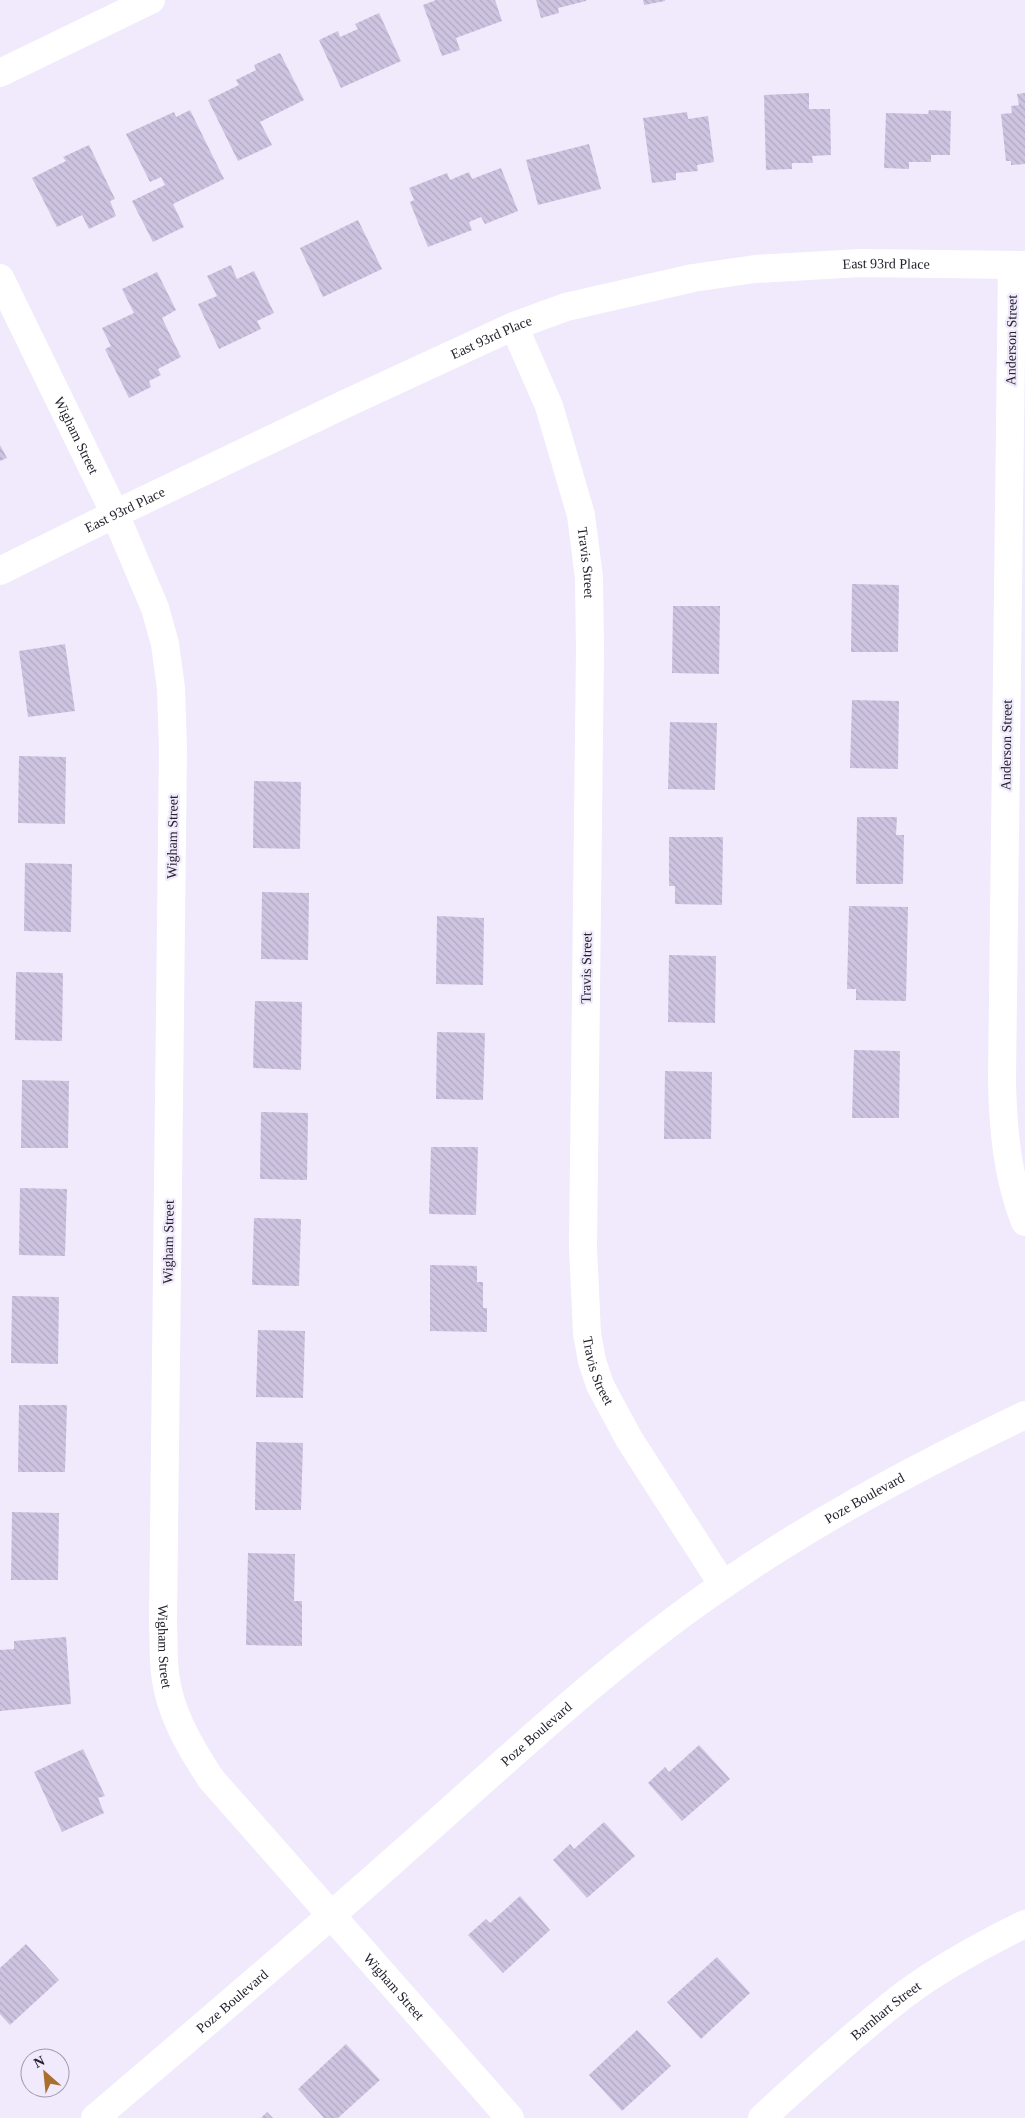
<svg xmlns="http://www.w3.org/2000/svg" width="1025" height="2118" font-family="Georgia,serif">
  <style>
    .building { fill: url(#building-back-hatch) }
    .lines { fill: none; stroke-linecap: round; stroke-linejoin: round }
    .minor { stroke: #fff; stroke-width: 28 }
    .labels { text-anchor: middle; stroke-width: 4.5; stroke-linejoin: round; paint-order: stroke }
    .street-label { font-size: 14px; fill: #25212c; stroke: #f0eafc }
  </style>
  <defs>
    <pattern id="building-back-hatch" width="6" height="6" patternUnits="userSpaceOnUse" patternTransform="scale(1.25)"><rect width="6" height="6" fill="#cec4e1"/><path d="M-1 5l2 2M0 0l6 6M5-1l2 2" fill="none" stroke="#b1a8c1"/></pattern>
  </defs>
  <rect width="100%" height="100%" fill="#f0eafc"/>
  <g class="building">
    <polygon points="436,0 495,0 502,21 456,38 460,50 442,56 423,5"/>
    <polygon points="536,0 586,0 586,1 558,8 559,13 541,18"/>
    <polygon points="643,0 665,0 665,1 644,5"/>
    <polygon points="379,13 401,61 341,88 319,40 338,31 340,37 358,29 355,24"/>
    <polygon points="280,53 304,100 260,122 272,145 238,161 208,100 239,85 236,80 256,70 254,65"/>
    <polygon points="809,93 809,109 830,109 831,155 812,156 813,163 792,163 792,169 766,170 764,95"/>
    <polygon points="1025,93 1025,164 1011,165 1011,161 1006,161 1001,114 1012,113 1011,106 1019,105 1017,94"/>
    <polygon points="190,110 224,179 173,204 184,227 153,242 132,201 165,185 161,177 150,182 126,134 174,112 176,117"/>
    <polygon points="929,110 951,111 950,155 931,155 931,162 909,162 909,169 884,168 886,113 928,114"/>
    <polygon points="687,112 688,119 708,116 714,162 697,165 698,171 676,173 676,180 652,183 643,118"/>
    <polygon points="589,144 601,189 538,205 526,160"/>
    <polygon points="89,145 115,199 110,201 116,216 89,229 82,215 57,227 32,178 66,161 63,157"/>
    <polygon points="501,168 518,211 485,224 481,217 469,222 472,230 428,247 411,205 410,202 414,200 409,188 447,173 450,180 469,172 472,179"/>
    <polygon points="358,220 382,269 323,297 300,248"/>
    <polygon points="231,265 237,279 254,271 274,313 257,321 261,329 219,349 198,304 217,296 207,276"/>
    <polygon points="157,272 176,310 162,318 181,357 158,369 161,375 149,381 151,387 129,398 105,349 111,346 102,328 134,313 122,289"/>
    <polygon points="0,445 7,458 0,461"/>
    <polygon points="852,584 899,585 898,652 851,652"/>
    <polygon points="673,606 720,606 719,674 672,673"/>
    <polygon points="65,644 75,711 28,717 19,651"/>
    <polygon points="852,700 899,701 898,769 850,768"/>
    <polygon points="670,722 717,723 715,790 668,789"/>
    <polygon points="19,756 66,757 65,824 18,823"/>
    <polygon points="254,781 301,782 300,849 253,848"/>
    <polygon points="857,817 897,817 896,835 904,835 903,884 856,884"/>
    <polygon points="669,837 723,837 722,905 675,904 675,886 669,886"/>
    <polygon points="25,863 72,864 71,932 24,931"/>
    <polygon points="262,892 309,893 308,960 261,959"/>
    <polygon points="849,906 908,907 906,1001 856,1000 856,989 847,989"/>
    <polygon points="437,916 484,918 483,985 436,984"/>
    <polygon points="669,955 716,956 715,1023 668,1022"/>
    <polygon points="16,972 63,973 62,1041 15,1040"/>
    <polygon points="255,1001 302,1002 301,1070 253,1068"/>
    <polygon points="437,1032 485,1033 483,1100 436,1099"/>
    <polygon points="854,1050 900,1051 899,1118 852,1118"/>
    <polygon points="665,1071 712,1072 711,1139 664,1139"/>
    <polygon points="22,1080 69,1081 68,1148 21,1148"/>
    <polygon points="261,1112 308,1113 307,1180 260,1179"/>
    <polygon points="431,1147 478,1147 476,1215 429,1214"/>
    <polygon points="20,1188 67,1189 65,1256 19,1255"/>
    <polygon points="254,1218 301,1219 299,1286 252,1285"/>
    <polygon points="430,1265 477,1266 477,1282 483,1282 483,1308 487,1308 487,1332 430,1331"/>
    <polygon points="12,1296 59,1297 58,1364 11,1363"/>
    <polygon points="258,1330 305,1331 303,1398 256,1397"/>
    <polygon points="19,1405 67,1405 65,1472 18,1472"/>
    <polygon points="256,1442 303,1443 301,1510 255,1510"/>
    <polygon points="12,1512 59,1513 58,1580 11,1580"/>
    <polygon points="248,1553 295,1554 294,1601 302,1601 302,1646 246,1645"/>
    <polygon points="66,1637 71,1704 0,1711 0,1650 14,1649 14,1641"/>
    <polygon points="699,1745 730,1779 682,1821 648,1783 665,1767 669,1772"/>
    <polygon points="83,1749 105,1796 98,1798 104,1813 62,1832 34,1772"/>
    <polygon points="604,1822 635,1856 587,1898 553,1860 570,1844 574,1849"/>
    <polygon points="520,1896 550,1930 503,1973 468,1935 486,1919 490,1923"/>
    <polygon points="26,1944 59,1980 10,2025 0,2014 0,1968"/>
    <polygon points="717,1957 750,1993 701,2039 667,2002"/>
    <polygon points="637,2030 671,2066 622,2111 589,2075"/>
    <polygon points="346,2044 380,2080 338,2118 324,2118 298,2089"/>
    <polygon points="267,2112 273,2118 261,2118"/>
  </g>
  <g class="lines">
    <g class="minor">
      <polyline points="0,73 151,0"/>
      <path d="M1012 265 1002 1080C1003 1128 1007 1177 1025 1222"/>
      <path id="s1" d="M0 278 115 514 155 608 165 644 171 688 173 749 163 1623C164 1640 163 1657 165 1673 169 1712 190 1747 211 1779L510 2118"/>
      <path id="s2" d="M514 326 549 406 581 515 589 578 590 650 583 1247 587 1333 592 1361 600 1385 629 1439 723 1585"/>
      <path id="s3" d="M0 571 115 514 345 404 514 326 566 307 693 278 755 269 861 263 1025 265"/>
      <path id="s4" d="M95 2118C198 2030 301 1943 402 1853 496 1770 588 1683 689 1609 794 1532 908 1471 1025 1415"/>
      <path id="s5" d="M762 2118C807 2077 852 2036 900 1998 938 1969 982 1945 1025 1924"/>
    </g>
  </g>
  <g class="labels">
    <g class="street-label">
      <text dy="5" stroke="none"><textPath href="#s3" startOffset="949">East 93rd Place</textPath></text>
      <text dy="5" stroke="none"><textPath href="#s3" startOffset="544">East 93rd Place</textPath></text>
      <text transform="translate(1011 340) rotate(-89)" y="5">Anderson Street</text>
      <text dy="5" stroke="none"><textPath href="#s1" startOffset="175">Wigham Street</textPath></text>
      <text dy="5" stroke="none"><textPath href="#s3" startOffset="139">East 93rd Place</textPath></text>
      <text dy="5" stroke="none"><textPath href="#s2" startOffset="249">Travis Street</textPath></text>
      <text transform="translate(1006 745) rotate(-89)" y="5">Anderson Street</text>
      <text transform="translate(172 837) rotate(-89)" y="5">Wigham Street</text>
      <text transform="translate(586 968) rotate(-89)" y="5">Travis Street</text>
      <text transform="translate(168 1242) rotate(-89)" y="5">Wigham Street</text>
      <text dy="5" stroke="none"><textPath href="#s2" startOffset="1059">Travis Street</textPath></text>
      <text dy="5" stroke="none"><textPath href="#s4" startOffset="990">Poze Boulevard</textPath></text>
      <text dy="5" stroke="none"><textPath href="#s1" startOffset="1405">Wigham Street</textPath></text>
      <text dy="5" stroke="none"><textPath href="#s4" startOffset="585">Poze Boulevard</textPath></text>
      <text dy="5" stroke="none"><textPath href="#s1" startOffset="1825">Wigham Street</textPath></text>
      <text dy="5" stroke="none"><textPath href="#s4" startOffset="180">Poze Boulevard</textPath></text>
      <text dy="5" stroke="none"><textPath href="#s5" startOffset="164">Barnhart Street</textPath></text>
    </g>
  </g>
  <g transform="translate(45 2073) rotate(333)"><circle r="24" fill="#f0eafc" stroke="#9f9aa9"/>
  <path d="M0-4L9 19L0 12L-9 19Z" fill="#a86f2e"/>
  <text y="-8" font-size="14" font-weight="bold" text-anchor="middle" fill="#25212c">N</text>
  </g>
</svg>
